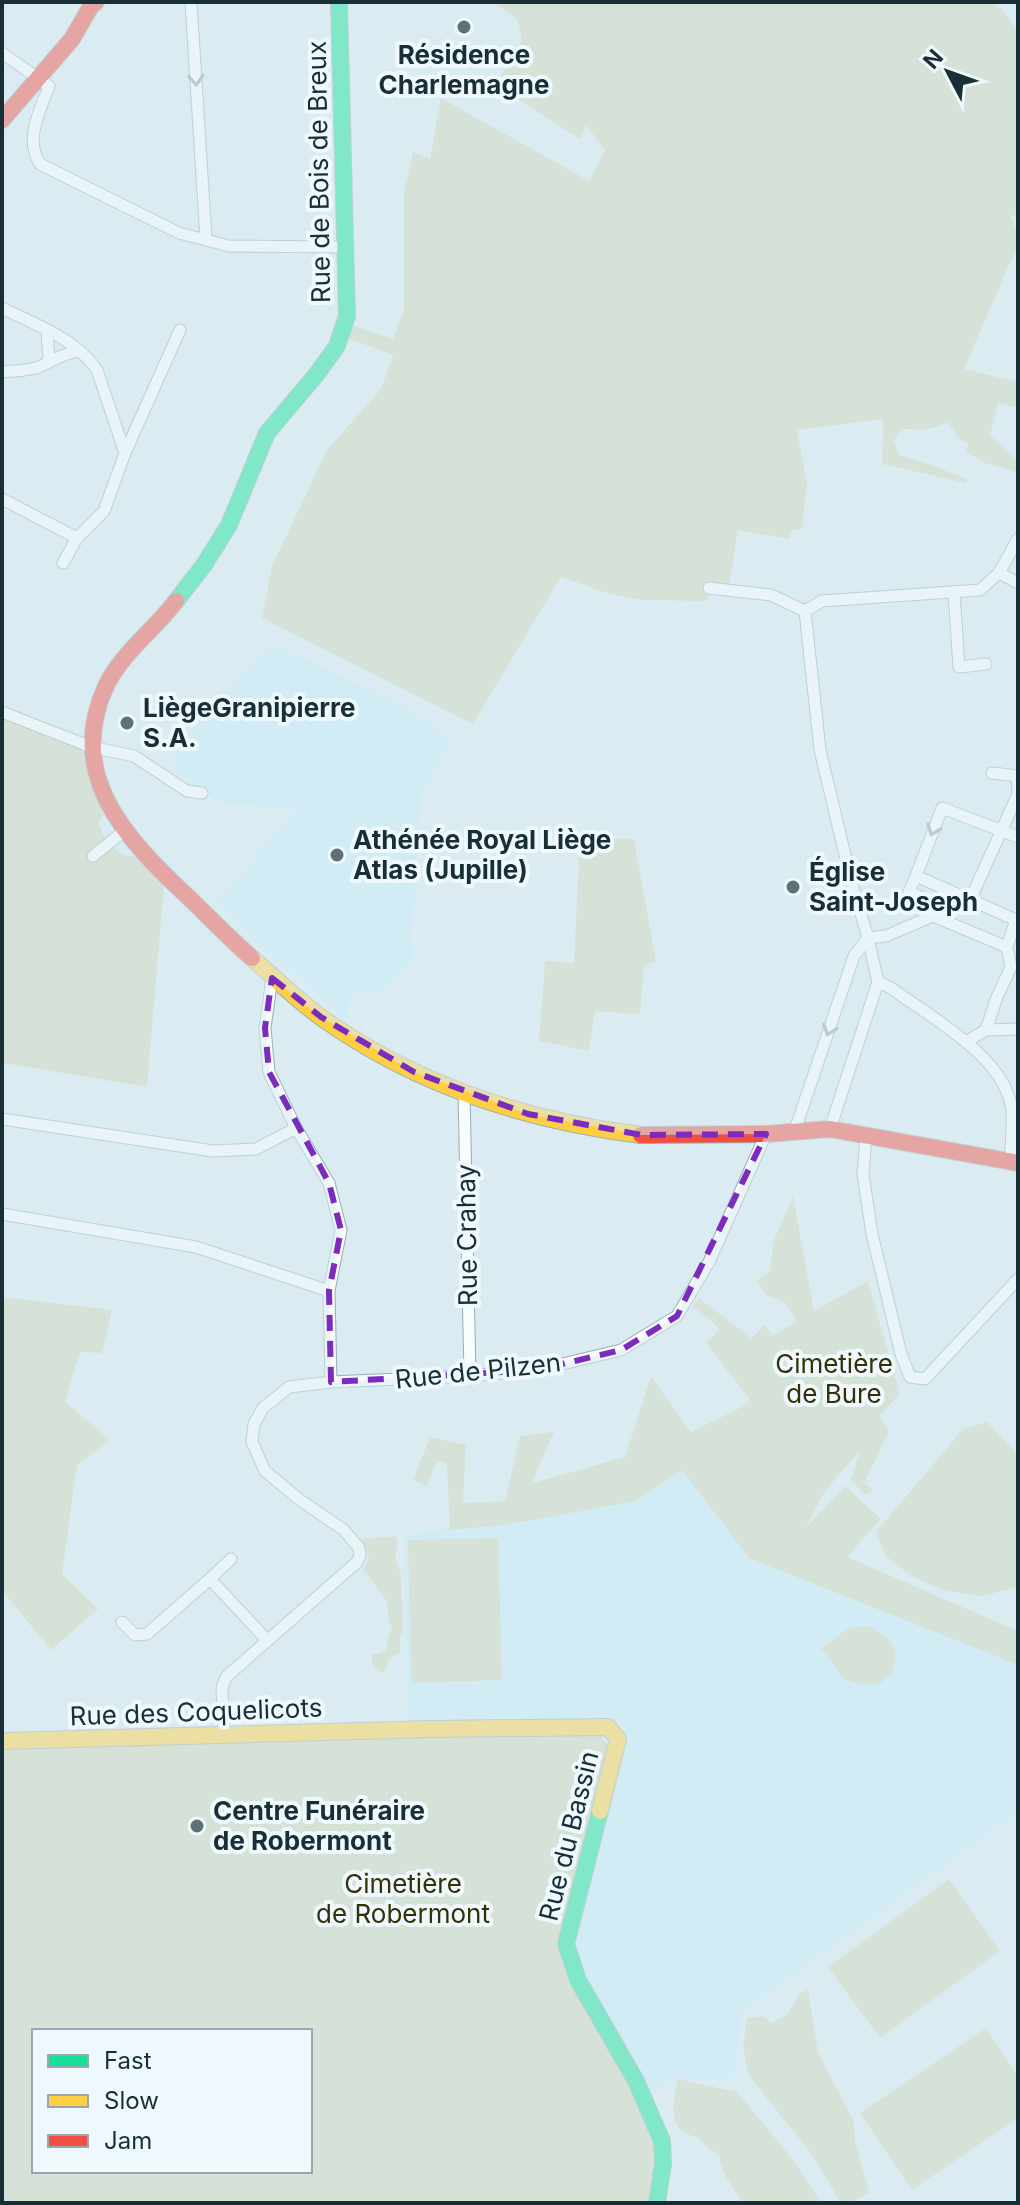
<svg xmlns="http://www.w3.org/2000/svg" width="1020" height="2205" font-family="Inter,sans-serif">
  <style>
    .built { fill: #c6ebf8 }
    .green { fill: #d1d5b5; fill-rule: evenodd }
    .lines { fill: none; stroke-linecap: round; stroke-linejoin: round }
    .street-casing { stroke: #9badb4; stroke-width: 13 }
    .fast-casing { stroke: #9badb4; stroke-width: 18 }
    .slow-casing { stroke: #9badb4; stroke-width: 18 }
    .jam-casing { stroke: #9badb4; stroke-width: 18 }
    .street { stroke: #f9fcfd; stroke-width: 11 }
    .fast { stroke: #16e098; stroke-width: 16 }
    .slow { stroke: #ffcf43; stroke-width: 16 }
    .jam { stroke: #f24e42; stroke-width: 16 }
    .oneway { stroke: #94a0a4 }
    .marked { fill: none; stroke: #7b2cbf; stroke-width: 6; stroke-dasharray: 16 10; stroke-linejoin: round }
    .poi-dot { fill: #5d7178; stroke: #eff9fd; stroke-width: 3 }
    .labels { text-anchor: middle; stroke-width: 8; stroke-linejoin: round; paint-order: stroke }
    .poi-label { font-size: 26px; font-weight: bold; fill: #192f37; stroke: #eff9fd; text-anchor: start }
    .street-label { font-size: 26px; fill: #192f37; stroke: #eff9fd }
    .park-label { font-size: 26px; fill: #353006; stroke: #eff9fd }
  </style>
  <rect width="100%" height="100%" fill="#daecf2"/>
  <g class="built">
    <polygon points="273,644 404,706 451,742 421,795 411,938 414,961 382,993 349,994 346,1020 217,903 297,808 220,803 171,769 195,726"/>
    <polygon points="682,1469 749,1558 1018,1665 1018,1811 741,2012 736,2070 726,2079 702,2080 676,2075 647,2094 582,1979 572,1948 620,1742 626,1729 619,1722 598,1721 406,1726 405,1534 505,1525 635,1501"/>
  </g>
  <g class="green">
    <path d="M493 2H993L1003 10 1018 33V214L1011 217C1020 237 1020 245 1009 265L964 369 1018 382V408L998 403 990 435 1018 461V475L1013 471 985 463 966 452 968 444 959 439 948 422C929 432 920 429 901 429L894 441 899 455C923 461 945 471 968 479L966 483 882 464 883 419 797 430 807 484 802 529 791 530 789 539 738 530 729 586 711 583 707 601 642 600 610 594 561 577 473 724 262 618 272 566 327 450 381 389 393 355 347 338 351 325 393 339 404 309V194L413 152 430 159 441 98 589 181 605 150 586 125 580 139 496 85 522 40 518 20Z"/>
    <path d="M2 717 83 750 104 815 99 822C102 837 117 858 134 856L164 885 147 1087 2 1063Z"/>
    <polygon points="580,838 634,839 656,962 644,965 640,1014 595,1011 589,1051 539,1041 545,961 574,963"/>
    <polygon points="793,1196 814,1311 868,1281 900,1394 879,1416 889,1431 864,1483 874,1490 865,1495 851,1480 860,1451 825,1491 805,1529 845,1486 881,1519 847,1557 1018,1631 1018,1665 749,1558 682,1470 636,1501 505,1525 450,1530 447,1464 437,1461 427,1486 413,1480 430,1437 466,1445 463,1503 505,1501 520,1436 554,1432 532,1483 625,1457 651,1376 691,1432 742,1407 750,1400 706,1343 720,1330 709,1319 692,1306 699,1298 751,1338 765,1325 772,1336 797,1321 785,1303 765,1294 757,1280 770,1271 774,1240"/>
    <polygon points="2,1297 112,1310 102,1353 80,1352 65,1402 110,1440 77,1465 62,1574 98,1609 51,1650 2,1590"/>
    <polygon points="987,1422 1018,1455 1018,1587 982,1596 945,1591 911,1576 886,1556 876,1532 963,1429"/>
    <path d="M396 1536 398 1545 395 1556 401 1576 403 1630 400 1637V1652C392 1658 386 1658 387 1669L382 1673C373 1668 371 1665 372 1655L386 1651C386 1642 391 1634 392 1625L389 1623 387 1602 370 1578 363 1571 369 1558 362 1539Z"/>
    <polygon points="498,1538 502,1680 411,1683 408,1540"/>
    <path d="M868 1626C891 1639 900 1646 892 1674L877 1685 860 1684 844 1679 821 1648 849 1628Z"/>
    <path d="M598 1733 608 1745 562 1923 560 1952 568 1980 611 2051 653 2135 656 2152 651 2203H2V1746ZM34 2031H310V2171H34Z"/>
    <polygon points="949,1879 1000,1951 880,2038 828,1967"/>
    <polygon points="808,1990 818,2052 854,2122 855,2142 869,2193 848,2203 841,2203 811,2153 749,2076 743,2047 747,2018 762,2016 772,2023 788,2014 799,1994"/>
    <polygon points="986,2028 1018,2076 1018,2118 912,2190 860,2113"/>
    <path d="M678 2079 737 2092 795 2162 820 2201 817 2203H743L724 2174 719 2156 705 2145 699 2138C665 2130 673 2105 678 2079Z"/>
  </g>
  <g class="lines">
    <defs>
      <g id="street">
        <polyline points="191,2 206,239"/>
        <path d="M2 53 49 86C40 111 24 139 40 164L179 233 229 246 346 247"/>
        <path d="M2 308C36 325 75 338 97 370L125 453"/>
        <polyline points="47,330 49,360"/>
        <path d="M2 372C13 371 25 371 36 368 52 362 59 354 79 351"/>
        <polyline points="2,499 77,538"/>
        <polyline points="63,563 77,538 104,511 125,453 180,330"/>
        <polyline points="999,573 1018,583"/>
        <polyline points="709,588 771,595 805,611"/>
        <polyline points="954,593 959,667 986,664"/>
        <polyline points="2,712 91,747 134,756 187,791 202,793"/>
        <polyline points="93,856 124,831"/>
        <polyline points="916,876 942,808 1018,837"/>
        <polyline points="949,910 909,892 916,876 1016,920 1007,947 1011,967 997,997 986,1030"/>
        <polyline points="933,916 1007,947"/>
        <polyline points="868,938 886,936 970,900 1018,794 1017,776 992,773"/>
        <polyline points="272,978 265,1028 269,1072 296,1128 329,1183 341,1230 329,1291 331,1382"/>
        <path d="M878 982 891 988C931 1018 1008 1058 1012 1112 1013 1128 1011 1146 1010 1162"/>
        <polyline points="967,1041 986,1030 1018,1029"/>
        <polyline points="464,1093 470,1376"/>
        <polyline points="2,1119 213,1151 256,1149 296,1128"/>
        <polyline points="830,1129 878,982 868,938 851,880 820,750 805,611 822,601 980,590 999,573 1018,539"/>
        <polyline points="795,1130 854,956 868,938"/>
        <polyline points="866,1136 863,1174 872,1234 901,1354 910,1377 925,1379 1018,1279"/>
        <polyline points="2,1214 196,1247 329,1291"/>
        <polyline points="210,1579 231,1559"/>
        <polyline points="122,1622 135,1635 147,1634 210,1579 267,1640"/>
        <polyline points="224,1735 222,1688 226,1677 356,1563 360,1556 359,1548 344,1530 300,1500 265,1471 252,1442 254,1424 263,1408 289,1387 331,1382 470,1376 537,1370 621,1350 677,1316 709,1262 766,1134"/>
      </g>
      <g id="fast">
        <polyline points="176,601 204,565 229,525 267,433 316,375 337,346 347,316 339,2"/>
        <polyline points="600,1811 566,1944 578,1980 636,2081 662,2141 663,2164 657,2203"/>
      </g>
      <g id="slow">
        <path d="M252 958C275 978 297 1000 322 1018 416 1085 528 1121 641 1135"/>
        <polyline points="2,1741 432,1729 608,1727 618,1739 600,1811"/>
      </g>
      <g id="jam">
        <polyline points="2,120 72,39 91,6 96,2"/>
        <path d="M176 601C155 629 121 654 106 686 65 774 125 838 186 895 208 916 229 938 252 958"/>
        <polyline points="641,1135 766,1134 830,1129 1018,1163"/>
      </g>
    </defs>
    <use href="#street" class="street-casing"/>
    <use href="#fast" class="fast-casing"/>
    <use href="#slow" class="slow-casing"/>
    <use href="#jam" class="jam-casing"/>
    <use href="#street" class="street"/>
    <use href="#fast" class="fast"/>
    <use href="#slow" class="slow"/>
    <use href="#jam" class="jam"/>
  </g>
  <defs><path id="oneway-chevron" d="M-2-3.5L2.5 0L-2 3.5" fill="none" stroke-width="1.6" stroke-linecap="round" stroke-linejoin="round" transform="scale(2)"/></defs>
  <g class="oneway">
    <use href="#oneway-chevron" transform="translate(196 80) rotate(86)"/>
    <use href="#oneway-chevron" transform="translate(933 830) rotate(111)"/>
    <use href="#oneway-chevron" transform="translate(829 1030) rotate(109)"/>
  </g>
  <path d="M0 0H1020V2205H0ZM272 978 321 1017 414 1072 528 1114 642 1135 766 1134 677 1316 621 1350 537 1370 331 1382 329 1291 341 1230 329 1183 269 1072 265 1028Z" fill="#daecf2" fill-opacity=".55" fill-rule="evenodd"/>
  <path class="marked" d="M272 978 321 1017 414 1072 528 1114 642 1135 766 1134 677 1316 621 1350 537 1370 331 1382 329 1291 341 1230 329 1183 269 1072 265 1028Z"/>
  <g class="poi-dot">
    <circle cx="464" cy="27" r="8"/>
    <circle cx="127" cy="723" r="8"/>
    <circle cx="337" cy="855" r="8"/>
    <circle cx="793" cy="887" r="8"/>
    <circle cx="197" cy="1826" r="8"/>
  </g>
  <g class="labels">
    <g class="poi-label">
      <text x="464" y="64" text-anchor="middle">Résidence<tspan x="464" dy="30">Charlemagne</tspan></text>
      <text x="143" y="717">LiègeGranipierre<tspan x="143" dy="30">S.A.</tspan></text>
      <text x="353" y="849">Athénée Royal Liège<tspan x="353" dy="30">Atlas (Jupille)</tspan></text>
      <text x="809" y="881">Église<tspan x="809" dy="30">Saint-Joseph</tspan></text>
      <text x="213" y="1820">Centre Funéraire<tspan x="213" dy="30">de Robermont</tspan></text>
    </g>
    <g class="street-label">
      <text transform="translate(319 172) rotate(-91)" y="9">Rue de Bois de Breux</text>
      <text transform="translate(467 1235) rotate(-91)" y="9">Rue Crahay</text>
      <text transform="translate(478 1371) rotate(-6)" y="9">Rue de Pilzen</text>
      <text transform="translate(196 1712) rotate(-2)" y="9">Rue des Coquelicots</text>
      <text transform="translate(569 1836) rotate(-76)" y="9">Rue du Bassin</text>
    </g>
    <g class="park-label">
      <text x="834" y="1373">Cimetière<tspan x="834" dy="30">de Bure</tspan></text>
      <text x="403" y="1893">Cimetière<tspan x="403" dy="30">de Robermont</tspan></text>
    </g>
  </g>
  <rect width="1020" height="2205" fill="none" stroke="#192f37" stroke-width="8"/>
  <rect x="32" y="2029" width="280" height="144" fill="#eff9fd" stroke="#99a8ae" stroke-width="2"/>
  <rect x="48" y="2055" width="40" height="12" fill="#16e098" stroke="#99a8ae" stroke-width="2"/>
  <text x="104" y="2069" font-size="24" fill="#192f37">Fast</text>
  <rect x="48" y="2095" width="40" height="12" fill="#ffcf43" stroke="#99a8ae" stroke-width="2"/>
  <text x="104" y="2109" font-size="24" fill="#192f37">Slow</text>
  <rect x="48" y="2135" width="40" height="12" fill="#f24e42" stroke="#99a8ae" stroke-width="2"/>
  <text x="104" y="2149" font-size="24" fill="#192f37">Jam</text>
  <g transform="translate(948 72) rotate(311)" stroke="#eff9fd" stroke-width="6" paint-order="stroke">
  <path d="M0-6L14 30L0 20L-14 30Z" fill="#192f37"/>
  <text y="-12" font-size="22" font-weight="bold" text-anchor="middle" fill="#192f37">N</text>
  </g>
</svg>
